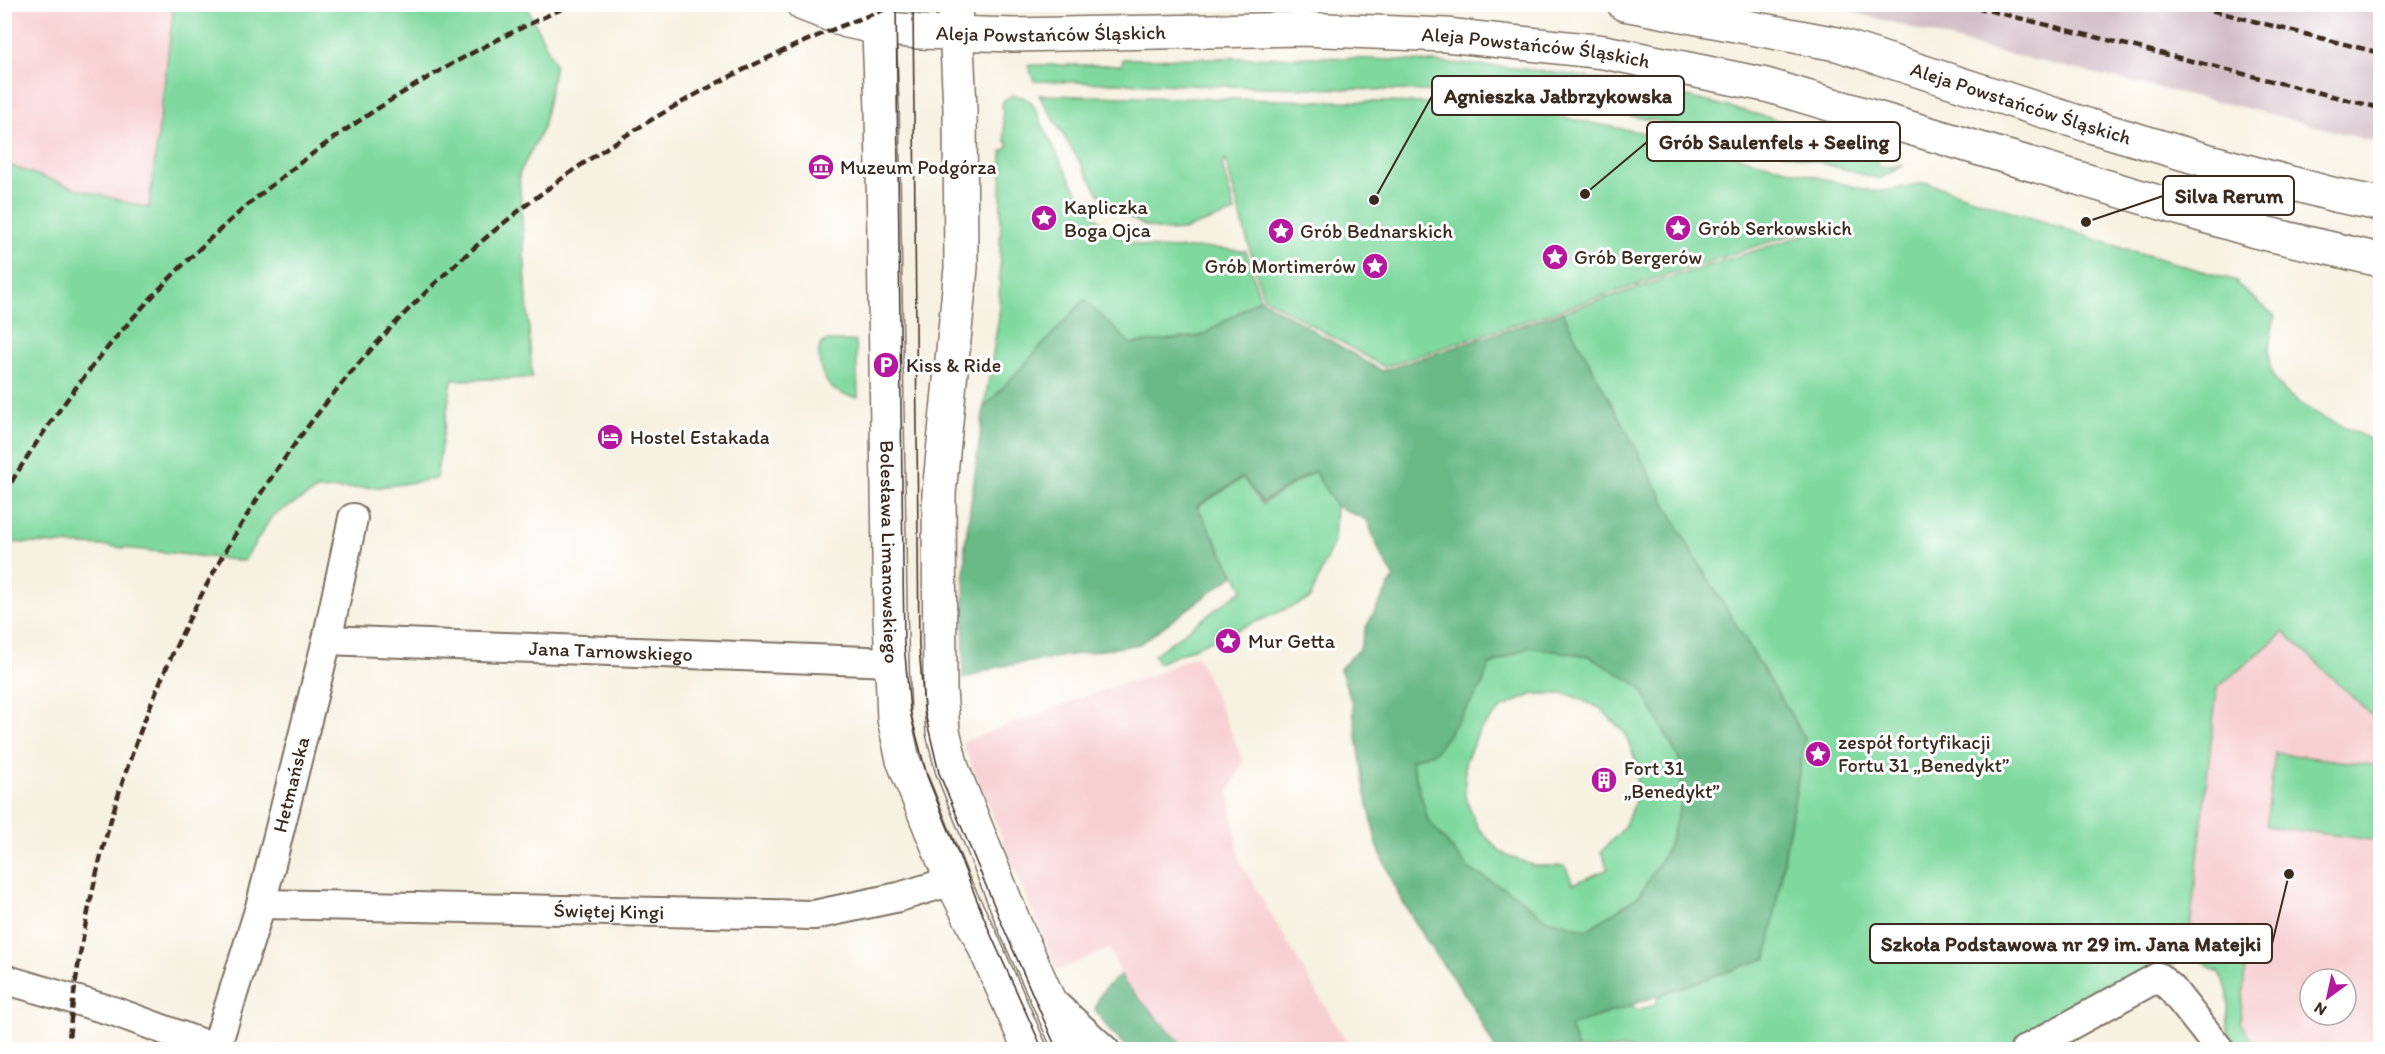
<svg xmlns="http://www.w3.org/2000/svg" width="2385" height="1054" font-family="Itim,sans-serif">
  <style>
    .built { fill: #f7cfd2; fill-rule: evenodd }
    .industrial { fill: #d2bdc6 }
    .green { fill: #7fd99f; stroke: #5d825e; stroke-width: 1.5; fill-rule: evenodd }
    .forest { fill: #67b986; stroke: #517252; stroke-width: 1.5; fill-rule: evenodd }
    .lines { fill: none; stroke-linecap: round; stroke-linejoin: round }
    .street-casing { stroke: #7d7062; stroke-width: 32 }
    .secondary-casing { stroke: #7d7062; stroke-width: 36 }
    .street { stroke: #fff; stroke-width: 28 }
    .secondary { stroke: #fff; stroke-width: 33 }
    .tram { stroke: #3b2a1e; stroke-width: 1.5 }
    .rail { stroke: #3b2a1e; stroke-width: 4.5; stroke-dasharray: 9 4.5; stroke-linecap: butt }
    .labels { text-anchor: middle; stroke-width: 6; stroke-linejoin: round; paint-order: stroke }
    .street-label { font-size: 20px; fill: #3b2a1e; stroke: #fff }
    .poi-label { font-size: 20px; fill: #3b2a1e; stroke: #fff; text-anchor: start }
    .leader { fill: none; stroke: #3b2a1e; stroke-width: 2 }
    .callout-dot { fill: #3b2a1e; stroke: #fff; stroke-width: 2 }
    .callout { fill: #fff; stroke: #3b2a1e; stroke-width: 2 }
    .callout-label { font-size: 21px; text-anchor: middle; font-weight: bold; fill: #3b2a1e }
  </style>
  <rect width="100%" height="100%" fill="#fff"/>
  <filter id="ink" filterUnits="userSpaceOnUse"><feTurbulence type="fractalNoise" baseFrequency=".0167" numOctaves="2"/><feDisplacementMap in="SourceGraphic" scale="12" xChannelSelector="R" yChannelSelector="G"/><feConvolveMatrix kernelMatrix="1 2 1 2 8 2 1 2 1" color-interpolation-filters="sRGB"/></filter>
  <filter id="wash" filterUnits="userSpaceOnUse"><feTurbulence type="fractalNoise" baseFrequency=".008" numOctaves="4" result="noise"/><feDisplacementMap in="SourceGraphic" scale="24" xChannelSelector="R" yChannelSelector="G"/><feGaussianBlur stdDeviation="1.35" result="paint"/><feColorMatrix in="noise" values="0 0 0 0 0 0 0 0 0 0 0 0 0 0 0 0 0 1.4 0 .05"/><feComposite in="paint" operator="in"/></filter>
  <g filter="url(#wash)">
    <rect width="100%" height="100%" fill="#f7f1e1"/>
    <g class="built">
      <polygon points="5,5 174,5 149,209 78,189 5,164"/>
      <path d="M2284 632 2380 723V1049H2260L2240 1023 2248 936 2190 929 2217 688ZM2310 979H2346V1015H2310Z"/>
      <polygon points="1197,655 1244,761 1229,792 1240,861 1350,1049 1187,1049 1124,981 1109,949 1057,971 962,742 1116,685 1151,676"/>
    </g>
    <polygon class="industrial" points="1829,5 2380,5 2380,143 2242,107 1994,51"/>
    <g class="green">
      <polygon points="174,5 526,5 555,64 543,128 519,174 532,378 452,380 436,479 380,487 317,490 272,516 244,561 106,546 5,542 5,164 78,189 149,208"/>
      <path d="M1326 57C1417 61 1508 64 1598 79 1683 93 1767 116 1850 141L1849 148 1873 153 1880 168 1904 165 1880 179C1790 155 1700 127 1609 112 1561 104 1512 98 1464 92L1034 81 1028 65H1122L1123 59Z"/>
      <path d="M1013 95 1023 97 1032 103C1055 147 1080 219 1127 241 1155 253 1185 247 1214 248 1225 249 1235 251 1246 251L1260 299 1201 336 1130 344 1084 300 984 408 999 316 1002 151 1007 148 1009 143 1005 141 1002 104 1004 100Z"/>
      <path d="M1039 95 1428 103 1538 113 1655 135 1871 191C1890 193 1908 184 1928 183L2119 247 2237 281 2236 283 2275 316C2271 334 2266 352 2271 370 2279 403 2348 428 2376 442L2380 449V723L2284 632 2217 688 2190 929 2220 933 2219 947 2247 951 2240 1023 2260 1049H2236C2216 1023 2241 999 2217 971L2215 972 2194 954 2182 957 2163 974 2014 1049H1578L1569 1026 1632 1005 1637 1010 1655 1005 1660 994 1767 958 1805 738 1694 556 1562 312 1804 235 1803 231 1384 367 1263 297 1225 159 1222 166 1235 212 1183 230 1166 231 1145 226 1123 214 1101 197Z"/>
      <path d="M826 341H856L858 397C832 396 821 380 819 357 818 349 819 345 826 341Z"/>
      <polygon points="1314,471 1336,506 1334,541 1310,599 1158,663 1154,655 1243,589 1197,507 1243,478 1262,504"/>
      <path d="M1529 647 1588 656 1640 686 1680 761 1682 801 1668 848 1639 896 1587 930 1544 918 1519 897 1469 869 1428 820 1411 760 1435 752 1481 688 1489 666ZM1534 694H1568L1600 708 1624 732 1637 763V797L1623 829 1601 852 1608 869 1573 884 1565 866H1534L1502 853 1478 828 1465 797V763L1479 731 1503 707Z"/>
      <polygon points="2275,753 2380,766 2380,841 2266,826"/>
    </g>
    <g class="forest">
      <path d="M1260 299 1382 371 1562 312 1694 556 1805 738 1767 958 1570 1026 1578 1049H1495L1469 1000 1433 951 1399 896 1377 845 1365 790 1352 703 1340 669 1360 648 1366 627 1394 577 1381 555 1367 520 1336 506 1314 471 1262 502 1243 477 1197 506 1234 575 1140 644 997 667 963 679 965 545 984 408 1084 300 1131 344 1201 336ZM1529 647 1589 656 1640 686 1680 761 1682 801 1668 848 1639 896 1587 930 1544 918 1519 897 1469 869 1428 820 1411 760 1435 752 1481 688 1489 665Z"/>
      <path d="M1121 975 1124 982 1186 1049H1129L1110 1031 1095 1010C1098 993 1107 985 1121 975Z"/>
    </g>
  </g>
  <g filter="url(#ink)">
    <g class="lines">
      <defs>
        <g id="street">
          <path id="s1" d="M327 640 892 662"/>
          <path id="s2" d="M261 904 814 915 899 897 952 881"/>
          <polyline points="4,979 116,1012 219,1050"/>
          <polyline points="1049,999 1105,1050"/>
          <path id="s3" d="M216 1048 261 904 327 640 353 518"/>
          <polyline points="2025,1050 2158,977 2171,988 2220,1050"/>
        </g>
        <g id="secondary">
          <path id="s4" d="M803 4 847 21 880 28 920 32 1014 35 1302 29 1446 35 1604 52 1766 85 2255 231 2380 260"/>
          <polyline points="955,4 960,108 961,268 939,494 940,690 943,731 952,768 1015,925 1071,1050"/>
          <path id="s5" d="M1624 4 1837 44 2090 126 2205 160 2335 195 2380 204"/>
          <path id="s6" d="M878 8 882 109 890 616 894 719 903 760 952 881 981 939 1030 1050"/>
        </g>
      </defs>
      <use href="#street" class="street-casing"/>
      <use href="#secondary" class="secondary-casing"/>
      <use href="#street" class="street"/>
      <use href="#secondary" class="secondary"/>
      <g class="tram">
        <polyline points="896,4 904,643 910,711 927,776 991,935 1043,1050"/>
        <polyline points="913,4 919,647 924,709 939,773 1004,929 1057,1050"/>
      </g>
      <g class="rail">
        <polyline points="1963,4 2380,108"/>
        <polyline points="2186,4 2380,53"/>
        <polyline points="2354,4 2380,11"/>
        <path d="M4 494C141 267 332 110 573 4"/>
        <path d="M68 1050C95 727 260 415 515 214 631 122 761 53 900 4"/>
      </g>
    </g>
  </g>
  <defs>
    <symbol id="museum-disc" viewBox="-11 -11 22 22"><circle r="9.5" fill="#b5179e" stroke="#fff"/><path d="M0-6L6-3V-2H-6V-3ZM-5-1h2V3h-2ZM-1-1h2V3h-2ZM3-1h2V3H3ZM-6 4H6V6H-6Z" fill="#fff"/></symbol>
    <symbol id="sight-disc" viewBox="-11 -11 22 22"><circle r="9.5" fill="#b5179e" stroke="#fff"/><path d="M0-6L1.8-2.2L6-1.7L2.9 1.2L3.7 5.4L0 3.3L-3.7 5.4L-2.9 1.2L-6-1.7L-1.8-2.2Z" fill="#fff"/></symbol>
    <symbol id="parking-disc" viewBox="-11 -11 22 22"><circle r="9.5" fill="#b5179e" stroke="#fff"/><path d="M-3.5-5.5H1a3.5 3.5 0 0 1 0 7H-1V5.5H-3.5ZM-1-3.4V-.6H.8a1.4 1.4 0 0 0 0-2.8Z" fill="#fff"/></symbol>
    <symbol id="hotel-disc" viewBox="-11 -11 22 22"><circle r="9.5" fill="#b5179e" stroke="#fff"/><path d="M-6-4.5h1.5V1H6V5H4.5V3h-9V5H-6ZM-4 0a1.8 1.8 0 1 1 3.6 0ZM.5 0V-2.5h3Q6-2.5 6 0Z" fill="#fff"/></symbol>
    <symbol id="building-disc" viewBox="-11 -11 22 22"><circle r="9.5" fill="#b5179e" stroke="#fff"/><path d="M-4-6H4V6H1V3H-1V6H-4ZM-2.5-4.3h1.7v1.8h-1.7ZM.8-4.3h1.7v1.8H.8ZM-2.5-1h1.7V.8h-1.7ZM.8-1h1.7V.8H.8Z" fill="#fff"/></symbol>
  </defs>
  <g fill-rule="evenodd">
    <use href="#museum-disc" x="806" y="152" width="30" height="30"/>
    <use href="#sight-disc" x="1029" y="203" width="30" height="30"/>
    <use href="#sight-disc" x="1663" y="213" width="30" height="30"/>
    <use href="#sight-disc" x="1266" y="216" width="30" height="30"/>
    <use href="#sight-disc" x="1540" y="242" width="30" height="30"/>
    <use href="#sight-disc" x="1360" y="251" width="30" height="30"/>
    <use href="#parking-disc" x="871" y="350" width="30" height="30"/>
    <use href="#hotel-disc" x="595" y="422" width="30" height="30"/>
    <use href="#sight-disc" x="1213" y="626" width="30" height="30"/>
    <use href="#sight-disc" x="1803" y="739" width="30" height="30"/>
    <use href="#building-disc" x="1589" y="765" width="30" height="30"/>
  </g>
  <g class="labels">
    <g class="street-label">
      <text dy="7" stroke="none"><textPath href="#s4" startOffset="252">Aleja Powstańców Śląskich</textPath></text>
      <text dy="7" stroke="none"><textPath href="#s4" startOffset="738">Aleja Powstańców Śląskich</textPath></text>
      <text dy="7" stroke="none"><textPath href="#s5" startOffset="410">Aleja Powstańców Śląskich</textPath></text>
      <text dy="7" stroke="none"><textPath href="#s6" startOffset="544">Bolesława Limanowskiego</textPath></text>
      <text dy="7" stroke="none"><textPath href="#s1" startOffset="284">Jana Tarnowskiego</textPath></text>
      <text dy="7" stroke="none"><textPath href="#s3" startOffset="274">Hetmańska</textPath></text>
      <text dy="7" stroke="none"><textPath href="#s2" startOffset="348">Świętej Kingi</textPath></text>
    </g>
    <g class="poi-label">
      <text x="840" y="174">Muzeum Podgórza</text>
      <text x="1064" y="214">Kapliczka<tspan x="1064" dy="23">Boga Ojca</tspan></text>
      <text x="1698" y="235">Grób Serkowskich</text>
      <text x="1300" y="238">Grób Bednarskich</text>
      <text x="1574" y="264">Grób Bergerów</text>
      <text x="1356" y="273" text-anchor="end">Grób Mortimerów</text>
      <text x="906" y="372">Kiss &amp; Ride</text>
      <text x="630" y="444">Hostel Estakada</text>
      <text x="1248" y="648">Mur Getta</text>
      <text x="1838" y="749">zespół fortyfikacji<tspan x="1838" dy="23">Fortu 31 „Benedykt”</tspan></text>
      <text x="1624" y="775">Fort 31<tspan x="1624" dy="23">„Benedykt”</tspan></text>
    </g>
  </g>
  <path class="leader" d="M1374 200L1432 96M1585 194L1647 142M2086 222L2163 196M2289 874L2272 944"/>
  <g class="callout-dot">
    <circle cx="1374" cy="200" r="6"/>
    <circle cx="1585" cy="194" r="6"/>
    <circle cx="2086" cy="222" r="6"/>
    <circle cx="2289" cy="874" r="6"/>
  </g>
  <g class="callout">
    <rect x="1432" y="76" width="252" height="39" rx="6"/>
    <rect x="1647" y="122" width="253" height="39" rx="6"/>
    <rect x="2163" y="176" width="131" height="39" rx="6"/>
    <rect x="1870" y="924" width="402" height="39" rx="6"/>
  </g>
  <g class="callout-label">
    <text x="1558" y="103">Agnieszka Jałbrzykowska</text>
    <text x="1774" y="149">Grób Saulenfels + Seeling</text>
    <text x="2229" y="203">Silva Rerum</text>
    <text x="2071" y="951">Szkoła Podstawowa nr 29 im. Jana Matejki</text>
  </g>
  <rect width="2385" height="1054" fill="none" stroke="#fff" stroke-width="24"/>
  <g transform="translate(2328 997) rotate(213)"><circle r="28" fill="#ffffff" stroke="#b1aaa5" stroke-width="1.5"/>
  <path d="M0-4.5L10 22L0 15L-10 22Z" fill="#b5179e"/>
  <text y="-9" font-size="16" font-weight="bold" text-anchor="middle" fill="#3b2a1e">N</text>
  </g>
</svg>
